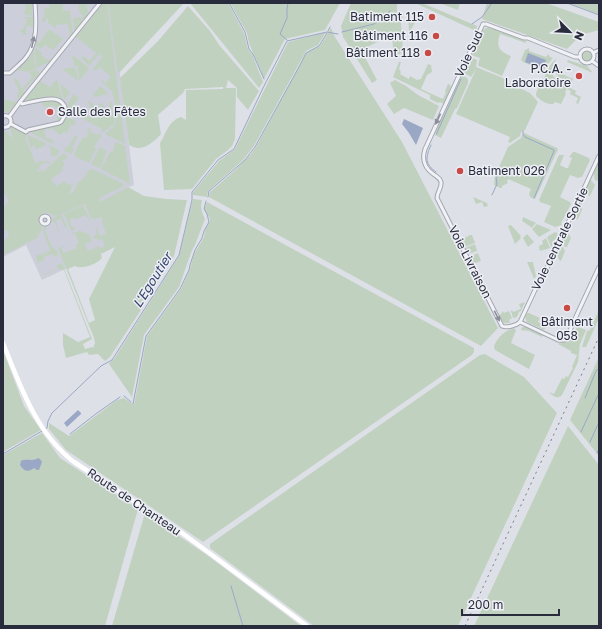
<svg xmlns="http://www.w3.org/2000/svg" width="602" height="629" font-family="'Golos Text',sans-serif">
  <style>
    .built { fill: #cccfd9 }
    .green { fill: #c1d1c0; fill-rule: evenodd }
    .water { fill: #9aa8c6 }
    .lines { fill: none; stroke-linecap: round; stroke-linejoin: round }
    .stream { stroke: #9aa8c6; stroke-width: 1 }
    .minor-casing { stroke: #a4a6b1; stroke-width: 5 }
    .minor { stroke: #f1f2f6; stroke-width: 3 }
    .secondary { stroke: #fff; stroke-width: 4.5 }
    .rail { stroke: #787d90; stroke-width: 1; stroke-dasharray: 2 4; stroke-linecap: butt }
    .oneway { fill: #8c8f9a }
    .poi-dot { fill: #c84a47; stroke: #eeeff5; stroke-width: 1.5 }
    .labels { text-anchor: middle; stroke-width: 3; stroke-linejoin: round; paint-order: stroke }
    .poi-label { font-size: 12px; fill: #282c3d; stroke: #eeeff5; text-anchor: end }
    .street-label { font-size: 12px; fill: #282c3d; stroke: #eeeff5 }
    .water-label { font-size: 13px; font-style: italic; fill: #34446f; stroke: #eeeff5 }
  </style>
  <rect width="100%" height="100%" fill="#dee0e7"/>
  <polygon class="built" points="3,3 111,3 134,185 127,188 117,244 42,280 26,245 3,257"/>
  <g class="green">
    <polygon points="23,3 32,3 32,16 24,14 26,4"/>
    <polygon points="49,3 64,3 63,5 63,11 70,11 73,34 72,36 69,40 68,38 70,35 68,24 56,25 56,28 55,28 48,22 48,18 46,18 45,22 42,22 42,18 44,18 44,7 46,7 46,9 49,8"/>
    <polygon points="78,3 87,3 88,16 85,20 83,19 82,14 80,14"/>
    <polygon points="103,3 107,3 125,144 105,134 114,126 116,122 115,113 115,103 112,91 102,82 103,80 106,83 111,77 100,67 96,71 93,69 102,57 99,54 89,66 81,58 83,56 90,61 96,53 76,37"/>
    <polygon points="108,3 184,3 118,74"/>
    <polygon points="190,3 228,3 244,33 248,49 252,54 263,82 259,88"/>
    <polygon points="230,3 340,3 325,30 285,39 264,79 249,43 247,33"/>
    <polygon points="351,3 398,3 397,5 397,12 403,16 401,23 403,52 396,56 393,49 392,34 390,36 361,50 377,80 372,83 343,37 341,26"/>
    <polygon points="415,3 422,3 477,26 476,31"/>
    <polygon points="439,3 460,3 458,10"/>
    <polygon points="487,3 546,3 599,22 599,30 581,35 567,49 482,19"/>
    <polygon points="568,3 599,3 599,15"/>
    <path d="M188 6 210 31 220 46 259 91 248 110 237 97V88L228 80 226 88H236L235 139 232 146 228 150 216 159 192 189 164 190 160 143C165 136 167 125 175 120 177 118 179 118 181 117L186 120V90L223 89V87L185 89 183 93 158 115 161 134C156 140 147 148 138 148 135 148 132 146 129 145L120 78 158 41Z"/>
    <polygon points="25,17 33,17 33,27 26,26 26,35 22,34 23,32 20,32 21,29 23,30 24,26 25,26 27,18 23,18"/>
    <polygon points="79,17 82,18 83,23 77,30 74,29 73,20 75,18"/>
    <polygon points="410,17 414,20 415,22 410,32 409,31 408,18"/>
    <path d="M488 27 524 40 526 42V43L500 34C496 47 499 51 511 56L502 76 479 66 478 65 480 58 471 55 483 30Z"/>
    <polygon points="331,28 335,37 402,142 498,328 481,346 209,197 210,192 234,171 251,154 256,147 306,53 320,46"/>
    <polygon points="49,29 63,39 53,50 45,45 41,49 35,45 37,42 39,43"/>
    <polygon points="326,32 318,45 306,51 254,146 243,160 208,191 207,197 193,195 193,192 219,161 235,149 288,42"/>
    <path d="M34 47V58L36 68 29 72 16 70V69H18C25 64 31 58 34 49L33 48Z"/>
    <polygon points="35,47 42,53 41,55 48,60 49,59 52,61 51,62 44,64 37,68 35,57"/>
    <polygon points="529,48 529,51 546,57 548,54 550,57 553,58 547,65 544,71 541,71 540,69 523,62 521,60 525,50"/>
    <circle cx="587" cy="56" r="5.5"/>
    <polygon points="73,55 89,68 79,82 79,76 77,70 78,69 78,66 74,66 73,59 72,59"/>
    <polygon points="470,57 477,60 476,67 503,78 509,83 530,93 538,102 525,130 521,132 520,136 510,143 508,142 510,137 456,114 476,69 471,77 463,72"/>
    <path d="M557 58C543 79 562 83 576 91L575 94 581 97 578 104 576 103 578 98 570 94 571 91 567 89 565 92 566 94 561 104 555 102 553 104C547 105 540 100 536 96 536 90 539 88 541 84 546 75 548 65 557 58Z"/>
    <polygon points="568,60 571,61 587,66 593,73 567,62"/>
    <polygon points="399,62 401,62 399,69 401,72 400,74 409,79 410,76 417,80 421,79 428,64 431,65 432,72 427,75 421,89 443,99 446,92 445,91 448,84 450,85 451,87 444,104 440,102 438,103 430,99 430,95 393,77"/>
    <polygon points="74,67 78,76 78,81 62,69"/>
    <polygon points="558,67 560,68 560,73 573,79 571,84 558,77 556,73 557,68"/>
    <polygon points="36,69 38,72 41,75 38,78 36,77 23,91 26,93 20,100 18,99 17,96 19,90 15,83 14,78 17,79 22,89 32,77 29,73"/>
    <polygon points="462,76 464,76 468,79 468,83 457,108 455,109 441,138 437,136 435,132"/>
    <polygon points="56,80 57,80 63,100 57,97 51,98 50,96 24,101 24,103 23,100 29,93 30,94 40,81 50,87 51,86"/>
    <polygon points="395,80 406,86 418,95 439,106 433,120 404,108 394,114 387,104 396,96 390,83"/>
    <polygon points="60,83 70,92 64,100 64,99"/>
    <polygon points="100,86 106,90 105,91 108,94 94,97 93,95"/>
    <path d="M74 94 79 98 69 111C66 104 69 100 74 94Z"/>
    <polygon points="3,99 17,102 9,112 3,112"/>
    <path d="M53 100C61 102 63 106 64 113L59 120 57 121V116L59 111 54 106 43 107 42 102Z"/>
    <polygon points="88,100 93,104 95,112 101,111 99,104 103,103 105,110 110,109 109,102 112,102 113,109 112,111 92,114 92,112 89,111 90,107 88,101"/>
    <polygon points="109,112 111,112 114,114 115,122 112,126 103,132 101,132 102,129 81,118"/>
    <polygon points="67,117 76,121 74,126 71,124 67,133 64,132 63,133 59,135 58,134 58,133 50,128 48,131 47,127 62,124"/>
    <path d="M11 127H14L26 134V140L36 164C40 160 45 161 51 162L48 164 46 162 39 166 40 169 37 170V172L41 170 42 172 45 170 61 155 63 154H66L67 156V158L62 161 65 165 62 168 63 170 51 179 56 185V187L64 181 70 185 73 184 68 196C69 194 71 193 73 192 77 187 76 183 82 180L89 170 93 169 122 183 124 186 99 198 100 202 128 187 144 196 166 199 187 200 174 256 157 283 139 313 110 357 105 361 98 354 89 355 87 352 66 358 63 345V333L78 342 90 337 64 270 59 269 45 275V274L58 269 57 265 61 263H62L92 339 83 344 85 349 92 347 93 348 95 343 94 338 58 248 63 246 64 247 61 248 64 253 77 248 76 244 79 243 75 233 72 235V233L81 231 89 234 92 241 85 244 88 251 99 246 100 248 105 246 102 239 99 240 92 237 97 235 95 228 98 229 97 230 100 236 106 234 102 222H103L101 217 95 219 91 218 85 204 56 216 45 212C40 216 38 218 39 224L42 226V229L37 238 3 255V250L4 249C3 243 4 239 9 236L7 230H3V209L8 202 7 196 3 193V130L6 131 11 137H13L10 129ZM115 247 89 299 95 320 89 323 68 269 75 266C82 270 97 264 102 258L101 254Z"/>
    <polygon points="46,128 46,130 45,130 44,133 46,134 45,137 54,141 53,144 31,133 30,131"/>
    <polygon points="88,128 91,129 90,131 97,135 99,133 101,135 102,137 100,137 94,148 96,149 89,163 74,156 76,150 83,137 86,138 89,131 87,130"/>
    <polygon points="525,133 526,134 557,148 558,149 535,199 530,197 529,194 531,189 508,179 507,181 508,183 502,186 502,188 500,188 494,185 495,176 508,147 521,138 522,135"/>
    <polygon points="28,135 46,143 46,145 35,150 35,148 36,147 35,145 32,147 32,148 31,148 27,136"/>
    <polygon points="75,135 78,136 72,148 74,149 72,154 64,151 65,147 68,147"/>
    <polygon points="117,142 125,146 130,184 101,169 110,152 113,151 114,148 114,145 115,143"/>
    <polygon points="49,145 59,150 59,153 55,157 52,156"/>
    <polygon points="100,147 107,151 104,157 104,159 100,168 91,164"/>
    <polygon points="573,152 575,152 589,158 590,160 582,177 580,177 578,178 570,175 560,197 570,202 571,204 561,223 562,225 555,227 544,222 551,206 540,202 539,200 559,155 564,155 560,165 566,168 568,168 572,158 569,157"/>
    <path d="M597 162H599V177L597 181H596C592 174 594 170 597 162Z"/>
    <polygon points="589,180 591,180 595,185 590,196 589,196 587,193 583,193"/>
    <polygon points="582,195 582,210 578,219 570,221"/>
    <polygon points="473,197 487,203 488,206 484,207 482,202 476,204"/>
    <path d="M193 199 202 200C200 209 202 212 205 219L195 245 192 250 179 287 144 335 132 397 109 364 110 362 114 359 179 256Z"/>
    <polygon points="207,202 472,347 474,348 474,352 472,355 203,542 66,450 49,429 49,423 69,436 117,400 124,398 134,405 147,336 181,289 190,269 194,254 204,237 205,230 210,221 210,219 204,209"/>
    <polygon points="82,206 84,207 90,221 89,222 86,215 75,220 74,218 69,220 72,227 73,226 75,230 72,231 71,230 64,214 65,213"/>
    <polygon points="61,214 62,215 67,227 65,228 61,218 56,221 59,231 58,231 55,223 51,220 53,218"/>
    <polygon points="523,217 536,223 531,228 531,227 522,221"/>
    <polygon points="537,224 551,230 539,237 532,229"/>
    <polygon points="511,225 521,236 520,237 521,238 515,244 508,226"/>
    <polygon points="45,226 47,226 47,228 45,230 53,249 56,248 55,250 43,254 43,255 55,250 57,251 58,255 54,257 52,254 44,257 44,260 38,263 36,256 50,250 43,230"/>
    <polygon points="555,232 557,233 558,237 558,240 555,239 552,247 554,248 553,252 547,237"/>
    <polygon points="565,232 568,233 571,238 567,247 565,247 562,240"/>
    <polygon points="527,234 534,242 528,247 523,238"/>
    <path d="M470 235H472L475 243 464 247C461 241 464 238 470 235Z"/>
    <polygon points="546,238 550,248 540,251 539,248 539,246 543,244 542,241"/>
    <polygon points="475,244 477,251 471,253 467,252 465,248"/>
    <path d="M559 244H561L565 251 561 261 559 260C557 252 555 254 559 244Z"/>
    <path d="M478 253 481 261 473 264C470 258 473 255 478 253Z"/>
    <polygon points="527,262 533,262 536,276 534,279"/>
    <polygon points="525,302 521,311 519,312 517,317 513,318 511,311 512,310 513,312 521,309 519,304"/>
    <polygon points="599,310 599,318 586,347 582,347 587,331 590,330"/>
    <polygon points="503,311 504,313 509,311 512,318 509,320 510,323 504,323 501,320 500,315"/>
    <polygon points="527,313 529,313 540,318 538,322 546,327 544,330 527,322 525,317"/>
    <polygon points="522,327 525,327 543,335 542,337 529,331 521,330"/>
    <path d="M577 327H578L586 330 580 344 578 362 562 395C557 400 553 396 549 392L554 394 562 378 564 379 566 376 568 377 573 368 572 367 577 355 571 353V351L558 344 560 342C571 344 573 335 577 327Z"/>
    <path d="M514 328 516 330 511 343 535 355 529 369 495 350 494 347C496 339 505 330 514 328Z"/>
    <polygon points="3,350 24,406 41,430 3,452"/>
    <polygon points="485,354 524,377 557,413 458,626 314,626 210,548 210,544 480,355"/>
    <polygon points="599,357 599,456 570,420"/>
    <polygon points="568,426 599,465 599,626 474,626"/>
    <polygon points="42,433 60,458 138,509 105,626 3,626 3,455"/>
    <polygon points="145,513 207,555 301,626 112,626"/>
  </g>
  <g class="water">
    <polygon points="528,53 546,60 543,69 525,62"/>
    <polygon points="404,119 423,128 416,145 409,133 402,124"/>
    <polygon points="78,410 81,413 81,414 67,427 64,423"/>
    <path d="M38 458 40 459 42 462 39 470H37L34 468C27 473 24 471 20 465L21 461C26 458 33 462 38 458Z"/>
  </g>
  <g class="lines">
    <g class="stream">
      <polyline points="229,3 245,32 249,49 253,54 264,79"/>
      <polyline points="567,3 599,15"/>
      <polyline points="472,24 482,17 492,3"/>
      <polyline points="328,31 330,27"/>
      <polyline points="342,32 374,24 390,11"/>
      <polyline points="287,40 280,34 287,18 287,9 288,3"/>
      <polyline points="523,131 523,134 525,137 554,150 554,151 534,198"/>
      <polyline points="436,135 461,79"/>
      <path d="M431 145C425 158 425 164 436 172"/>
      <polyline points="492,195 497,184 496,178 500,170"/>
      <polyline points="208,197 209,191 245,160 255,147 300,65 306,53 319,46 327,33"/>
      <polyline points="124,396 131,402"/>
      <polyline points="585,398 596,371 599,368"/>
      <polyline points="133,404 146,336 180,289 189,270 190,265 195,250 202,238 204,231 209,222 207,214 204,209 206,201"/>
      <polyline points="45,429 47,428 48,421 52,413 101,366 112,360 179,255 192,200 192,192 218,160 234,149 265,84 287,41 327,32 338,34"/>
      <polyline points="581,432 599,393"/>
      <polyline points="70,434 97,413 120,397"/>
      <polyline points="590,442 599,422"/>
      <polyline points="597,453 599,449"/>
      <polyline points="3,454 42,431"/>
      <polyline points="231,586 243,626"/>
    </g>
    <defs>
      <g id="minor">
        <circle cx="587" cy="56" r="7"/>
        <polyline points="593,53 599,50"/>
        <polyline points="592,61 599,66"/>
        <path d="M3 73H10L11 72C16 67 23 62 27 56 38 42 36 20 35 3"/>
        <path d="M3 116C8 115 11 117 11 122 10 126 7 128 3 127"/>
        <polyline points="9,117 20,102 100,3"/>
        <path d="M11 124 26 132 28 130 59 123 61 122 66 114C66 90 37 101 22 104L20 102"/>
        <circle cx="45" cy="220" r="4"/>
        <path d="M520 322C516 326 506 328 502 326L437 198C437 192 442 188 441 182 440 177 435 176 432 173 424 167 422 158 425 149L483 24H486L524 38H528L575 57H580"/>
        <polyline points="520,322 542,275 547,268 599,156"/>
        <polyline points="520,322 558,340 565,340 568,336 573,323 599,267"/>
      </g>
    </defs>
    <use href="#minor" class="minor-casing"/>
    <use href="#minor" class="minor"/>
    <path class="secondary" d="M3 343C20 385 36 433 74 462L182 533 212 555 307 626"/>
    <polyline class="rail" points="465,626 599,337"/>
  </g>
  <defs><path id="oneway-solid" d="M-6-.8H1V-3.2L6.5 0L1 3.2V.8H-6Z"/></defs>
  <g class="oneway">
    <use href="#oneway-solid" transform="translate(33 42) rotate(-77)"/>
    <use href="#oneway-solid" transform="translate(438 119) rotate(115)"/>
    <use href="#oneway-solid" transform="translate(497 316) rotate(63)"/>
  </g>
  <g class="poi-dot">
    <circle cx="432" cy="17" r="4"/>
    <circle cx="436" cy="36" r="4"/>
    <circle cx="428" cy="53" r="4"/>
    <circle cx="579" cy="76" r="4"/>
    <circle cx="50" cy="112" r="4"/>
    <circle cx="460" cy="171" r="4"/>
    <circle cx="567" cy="308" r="4"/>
  </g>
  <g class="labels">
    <g class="poi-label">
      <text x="424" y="21">Batiment 115</text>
      <text x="428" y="40">Bâtiment 116</text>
      <text x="420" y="57">Bâtiment 118</text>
      <text x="571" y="73">P.C.A. -<tspan x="571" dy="14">Laboratoire</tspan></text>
      <text x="58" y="116" text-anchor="start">Salle des Fêtes</text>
      <text x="468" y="175" text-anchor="start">Batiment 026</text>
      <text x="567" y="326" text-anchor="middle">Bâtiment<tspan x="567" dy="14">058</tspan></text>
    </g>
    <g class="street-label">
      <text transform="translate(469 54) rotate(-65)" y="4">Voie Sud</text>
      <text transform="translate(560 239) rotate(-64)" y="4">Voie centrale Sortie</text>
      <text transform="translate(470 262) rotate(63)" y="4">Voie Livraison</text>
      <text transform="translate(134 502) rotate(34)" y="4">Route de Chanteau</text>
    </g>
    <g class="water-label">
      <text transform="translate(152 280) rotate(-58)" y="5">L'Egoutier</text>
    </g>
  </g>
  <rect width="602" height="629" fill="none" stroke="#282c3d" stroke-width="8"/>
  <g transform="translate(570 32) rotate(114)" stroke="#eeeff5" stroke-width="3" paint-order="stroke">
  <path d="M0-3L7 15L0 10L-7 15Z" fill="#282c3d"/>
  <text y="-6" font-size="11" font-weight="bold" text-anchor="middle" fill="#282c3d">N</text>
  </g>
  <path d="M462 609v6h97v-6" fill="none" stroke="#282c3d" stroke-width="2"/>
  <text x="468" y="609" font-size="12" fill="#282c3d" stroke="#eeeff5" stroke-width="3" paint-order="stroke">200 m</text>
</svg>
